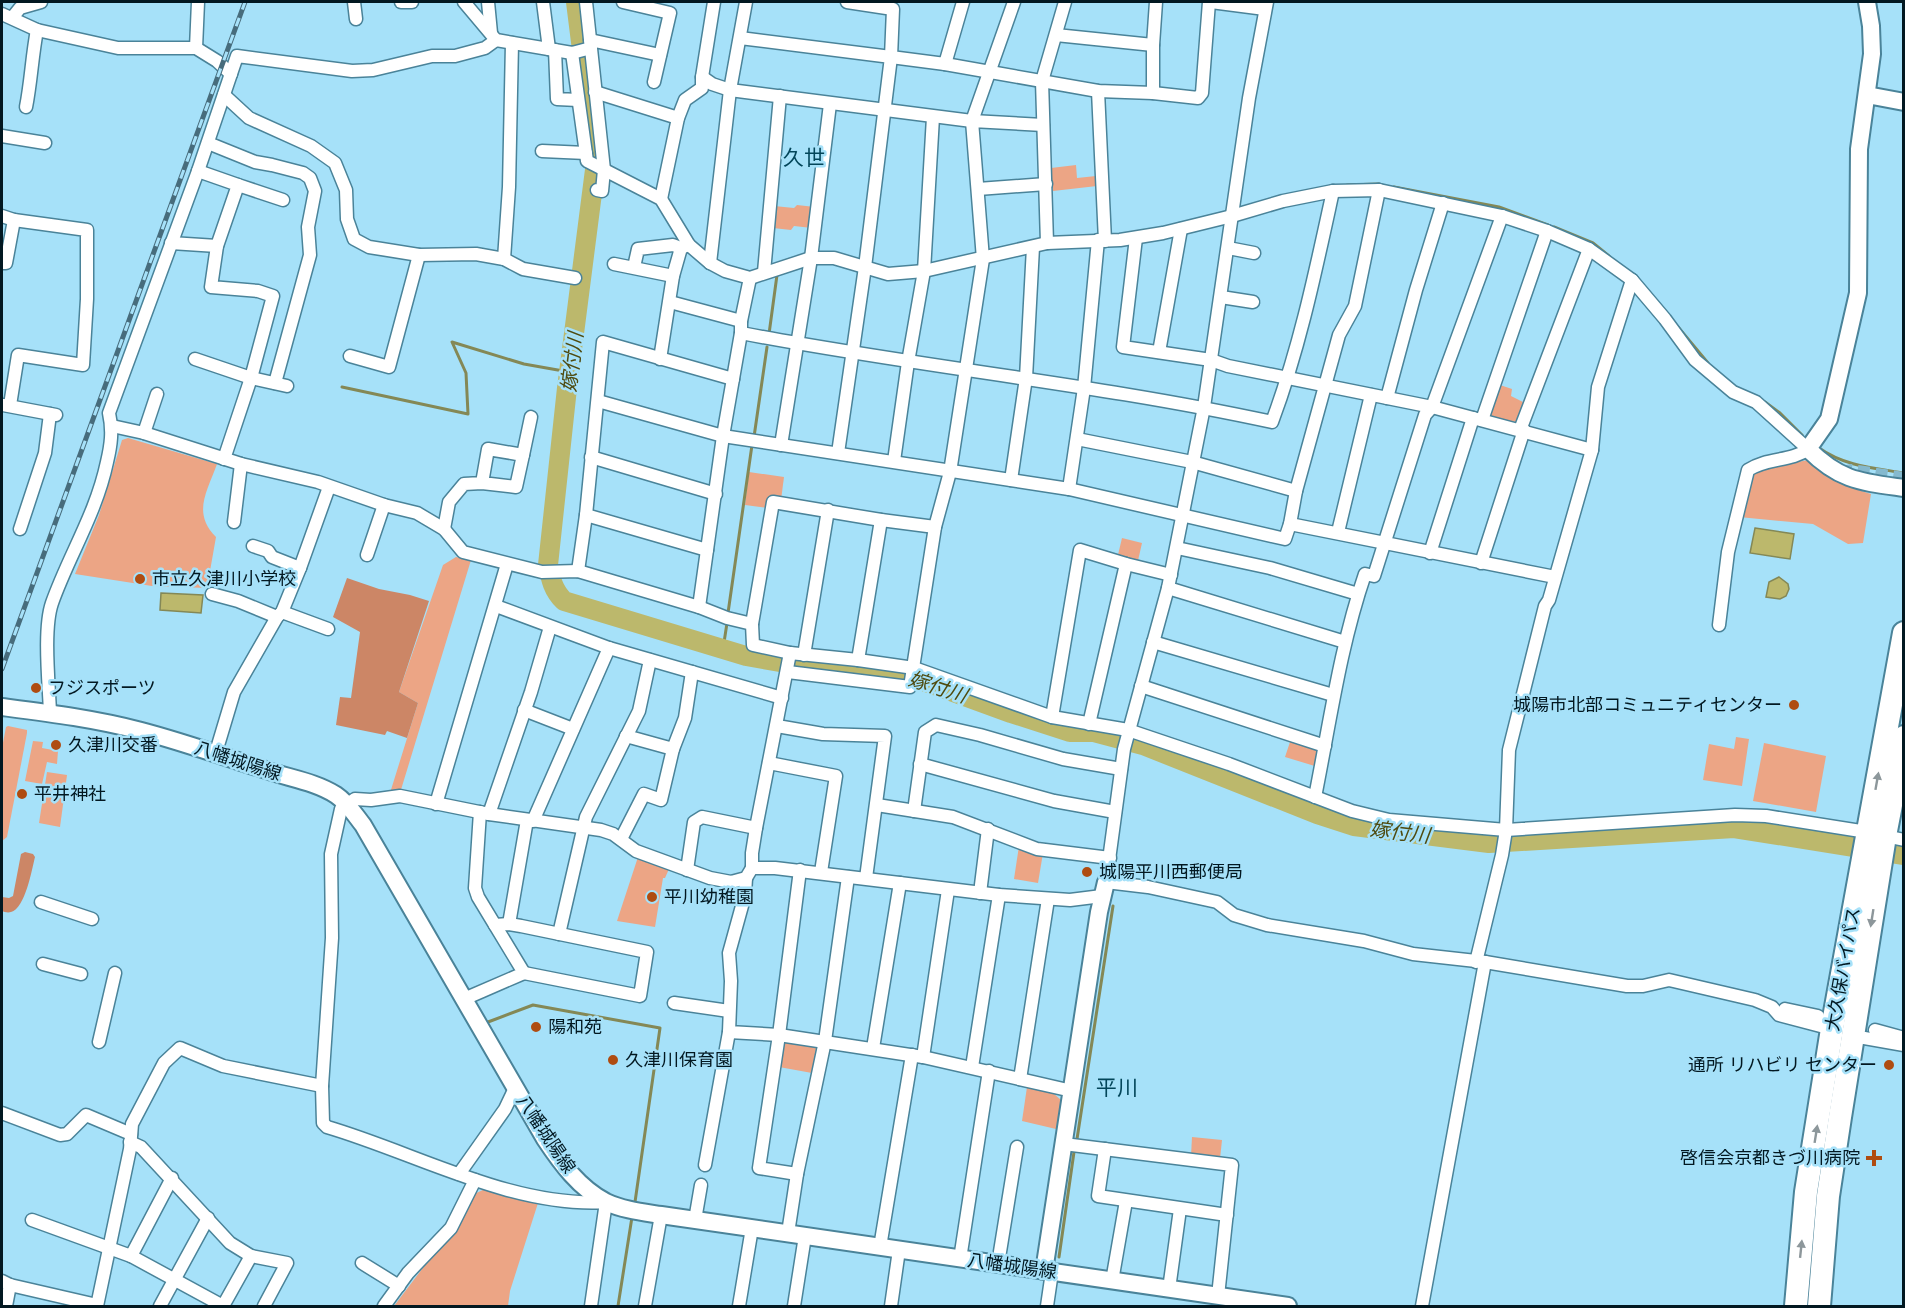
<svg xmlns="http://www.w3.org/2000/svg" width="1905" height="1308" font-family="Raleway,'Noto Sans JP',sans-serif">
  <style>
    .green { fill: #eca585 }
    .forest { fill: #cc8666 }
    .water { fill: #bcb86c; stroke: #848856; stroke-width: 1.5 }
    .lines { fill: none; stroke-linecap: round; stroke-linejoin: round }
    .stream { stroke: #848856; stroke-width: 3 }
    .river { stroke: #bcb86c; stroke-width: 20 }
    .street-tunnel { stroke: #85b9ce; stroke-width: 12; stroke-dasharray: 12 6; stroke-linecap: butt }
    .street-casing { stroke: #4a8399; stroke-width: 15 }
    .secondary-casing { stroke: #4a8399; stroke-width: 20 }
    .highway-casing { stroke: #4a8399; stroke-width: 26 }
    .street { stroke: #fff; stroke-width: 12 }
    .secondary { stroke: #fff; stroke-width: 16 }
    .highway { stroke: #fff; stroke-width: 22 }
    .rail-casing { stroke: #476c7c; stroke-width: 5 }
    .rail { stroke: #a6e1f9; stroke-width: 3; stroke-dasharray: 9; stroke-linecap: butt }
    .oneway { fill: #8d979b }
    .poi-dot { fill: #af4c11; stroke: #a6e1f9; stroke-width: 2 }
    .labels { text-anchor: middle; stroke-width: 5; stroke-linejoin: round; paint-order: stroke }
    .poi-label { font-size: 18px; fill: #021821; stroke: #a6e1f9; text-anchor: start }
    .street-label { font-size: 18px; fill: #021821; stroke: #a6e1f9 }
    .water-label { font-size: 20px; font-style: italic; fill: #4f4b10; stroke: #a6e1f9 }
    .quarter-label { font-size: 21px; fill: #03465a; stroke: #a6e1f9 }
  </style>
  <rect width="100%" height="100%" fill="#a6e1f9"/>
  <g class="green">
    <polygon points="1076,165 1077,178 1096,176 1097,186 1053,191 1051,168"/>
    <polygon points="797,205 815,207 812,228 794,226 791,230 773,228 774,206 794,208"/>
    <polygon points="1500,385 1512,389 1511,396 1523,402 1516,422 1489,417"/>
    <path d="M128 438 217 464C207 492 192 513 216 537L207 588 152 586 75 574 99 515 122 440Z"/>
    <path d="M1808 460C1827 480 1845 486 1871 494L1863 543 1848 544 1813 524 1739 517 1753 471Z"/>
    <polygon points="749,472 784,477 781,500 769,508 745,505"/>
    <polygon points="1122,538 1142,543 1137,565 1117,559"/>
    <polygon points="456,557 471,560 400,793 390,793 418,703 399,692 443,565"/>
    <polygon points="8,726 27,730 27,733 7,837 2,841 2,748 6,727"/>
    <polygon points="1736,737 1749,739 1742,786 1703,780 1709,744 1734,749"/>
    <polygon points="1291,739 1315,746 1320,755 1318,767 1285,757"/>
    <polygon points="33,741 43,742 42,748 58,751 57,764 47,762 42,784 25,781"/>
    <polygon points="1764,743 1826,756 1816,812 1753,801"/>
    <polygon points="47,772 67,775 60,827 39,823"/>
    <polygon points="1019,846 1043,853 1038,883 1014,879"/>
    <polygon points="638,857 669,869 665,878 663,878 655,927 617,921"/>
    <polygon points="788,1039 813,1043 816,1048 812,1073 779,1067 784,1042"/>
    <polygon points="1027,1087 1053,1093 1061,1100 1056,1129 1022,1121"/>
    <polygon points="1192,1137 1222,1140 1220,1159 1191,1156"/>
    <polygon points="485,1189 538,1203 510,1291 508,1306 394,1306 438,1248 472,1195"/>
  </g>
  <g class="forest">
    <polygon points="347,578 379,589 410,595 429,601 399,692 418,703 407,738 387,731 385,735 336,725 340,697 351,698 360,632 333,617"/>
    <path d="M25 852 33 854 35 857C32 869 25 909 11 912 8 913 4 912 2 911V897L9 898 13 896 21 854Z"/>
  </g>
  <g class="water">
    <polygon points="1755,528 1794,534 1790,559 1750,553"/>
    <polygon points="1779,577 1788,584 1789,589 1786,596 1780,599 1766,597 1769,582"/>
    <polygon points="161,593 203,595 201,613 160,610"/>
  </g>
  <g class="lines">
    <g class="stream">
      <polyline points="1347,185 1379,184"/>
      <polyline points="1394,187 1499,207 1548,225"/>
      <polyline points="1554,227 1593,243 1609,256"/>
      <polyline points="1678,327 1708,363"/>
      <polyline points="769,334 777,275"/>
      <polyline points="342,387 468,414 466,373 452,342 524,364 569,372"/>
      <polyline points="1765,402 1780,413 1802,435"/>
      <polyline points="754,437 767,347"/>
      <path d="M1819 448C1844 466 1874 468 1904 473"/>
      <polyline points="728,613 752,445"/>
      <polyline points="723,649 727,623"/>
      <polyline points="488,1022 533,1005 660,1028 635,1202"/>
      <polyline points="1077,1139 1113,906"/>
      <polyline points="1059,1257 1074,1152"/>
      <polyline points="618,1306 632,1217"/>
    </g>
    <path class="river" d="M576 2 596 162 567 388 548 565C551 580 553 590 564 601L746 656 803 666 907 675 1011 713 1070 732H1094L1143 745 1317 814 1354 826 1489 843 1734 828 1904 855"/>
    <polyline class="street-tunnel" points="1840,473 1851,470 1904,478"/>
    <defs>
      <g id="street">
        <polyline points="354,2 356,19"/>
        <polyline points="401,2 412,2"/>
        <polyline points="464,2 496,40 572,53 591,48"/>
        <polyline points="488,2 491,33"/>
        <polyline points="543,2 549,49"/>
        <polyline points="586,2 604,170 602,191 597,190"/>
        <polyline points="623,2 670,13 654,82"/>
        <polyline points="847,2 893,9 891,57 945,64 963,2"/>
        <polyline points="1211,2 1265,9"/>
        <polyline points="1267,2 1249,98 1204,407 1168,588 1124,749 1106,882 1148,887 1217,902 1234,915 1267,925 1364,941 1413,954 1485,962 1627,986 1643,986 1669,980 1755,1000 1772,1007 1779,1015 1832,1029"/>
        <polyline points="2,14 37,30 118,48 196,48 217,61 231,74"/>
        <polyline points="12,18 20,8 41,2"/>
        <polyline points="1056,35 1153,45"/>
        <polyline points="740,38 891,57 865,267 838,453"/>
        <polyline points="590,40 660,55"/>
        <polyline points="196,48 198,2"/>
        <polyline points="555,50 557,99 578,100"/>
        <path d="M572 53 587 161 661 199 689 245 710 263 725 271 750 278 811 258H834L888 274 924 271 1047 243 1120 240 1163 233 1232 216 1283 201 1333 191 1379 190 1502 216 1547 231 1589 249 1632 280 1665 319 1695 360 1733 392 1756 402 1808 449C1791 462 1768 457 1748 470L1728 552 1719 625"/>
        <polyline points="945,64 1098,91 1153,93 1198,98 1202,93 1209,2"/>
        <polyline points="702,77 714,2"/>
        <polyline points="1098,91 1105,241"/>
        <polyline points="595,92 678,118"/>
        <polyline points="1153,93 1153,45 1156,2"/>
        <polyline points="224,95 249,118 311,146 335,163 346,190 347,219 354,239 369,247 419,255 476,254 504,259 523,269 575,278"/>
        <path d="M26 107C31 82 32 56 37 30"/>
        <polyline points="2,136 45,143"/>
        <polyline points="208,143 255,162 272,165 303,173 310,178 315,191 308,227 310,255 275,383"/>
        <polyline points="542,151 586,153"/>
        <polyline points="198,171 238,185 217,246 211,287 258,291 273,296 251,378 224,459"/>
        <polyline points="238,185 283,200"/>
        <polyline points="978,189 1046,184"/>
        <polyline points="1379,190 1355,306 1339,335 1296,491 1290,524 1555,577"/>
        <polyline points="661,199 678,118 685,100 702,88 702,77 712,84 730,90 972,121 1014,2"/>
        <polyline points="2,216 14,220 87,230 87,299 83,365 18,355 10,405"/>
        <polyline points="1136,238 1123,347 1211,360 1228,366 1432,407 1592,450"/>
        <polyline points="171,243 217,246"/>
        <polyline points="1047,243 1042,81 1065,2"/>
        <polyline points="1228,248 1254,253"/>
        <polyline points="504,259 509,187 512,43"/>
        <polyline points="2,263 6,263 14,220"/>
        <polyline points="710,263 730,90 746,2"/>
        <polyline points="614,264 673,276"/>
        <polyline points="634,267 638,249 673,245 681,248"/>
        <polyline points="764,272 780,96"/>
        <polyline points="1221,297 1253,302"/>
        <polyline points="670,302 741,321"/>
        <path d="M741 333C918 367 1097 384 1272 422 1300 347 1316 269 1333 191"/>
        <polyline points="1159,352 1181,229"/>
        <polyline points="350,356 389,367 419,255"/>
        <polyline points="195,359 251,378 287,386"/>
        <polyline points="660,359 673,276 681,248 689,245"/>
        <polyline points="1387,398 1416,290 1443,203"/>
        <polyline points="598,401 723,436 1069,489 1285,539 1290,524"/>
        <polyline points="3,405 56,415"/>
        <polyline points="1482,420 1547,231"/>
        <polyline points="112,426 144,433 241,464 318,482 384,505 417,513 444,529 463,552 542,572 578,571 699,607 727,618 752,624 753,645 790,653 858,660 914,668 1052,717 1128,730 1229,764 1352,811 1389,820 1506,830 1735,815 1766,816 1867,832"/>
        <polyline points="1520,430 1589,249"/>
        <polyline points="144,433 157,394"/>
        <polyline points="1077,439 1192,462 1296,491"/>
        <polyline points="781,445 811,258 830,104"/>
        <polyline points="523,455 531,417"/>
        <polyline points="591,457 716,494"/>
        <polyline points="894,461 908,362 924,271 933,117"/>
        <polyline points="1011,480 1026,378 1033,247"/>
        <polyline points="1069,489 1084,388 1098,240"/>
        <polyline points="586,515 707,550"/>
        <polyline points="234,522 241,464"/>
        <polyline points="20,529 45,453 50,414"/>
        <polyline points="444,529 449,502 464,484 482,483 516,487 523,455 488,449 482,483"/>
        <polyline points="1338,532 1371,395"/>
        <polyline points="253,546 268,551 272,557 300,568"/>
        <polyline points="1177,548 1270,568 1358,594"/>
        <polyline points="1430,553 1473,418"/>
        <polyline points="367,555 384,505"/>
        <polyline points="1481,563 1524,430"/>
        <polyline points="578,571 586,515 603,342 733,379"/>
        <polyline points="1168,588 1345,642"/>
        <polyline points="212,594 238,601 277,617"/>
        <polyline points="496,606 609,648 782,698"/>
        <polyline points="699,607 723,436 741,333 741,321 750,278"/>
        <polyline points="282,612 328,629"/>
        <polyline points="752,624 773,502 881,520 935,527"/>
        <polyline points="1153,642 1333,695"/>
        <polyline points="804,655 828,510"/>
        <polyline points="858,660 881,520"/>
        <polyline points="788,672 910,687 935,527 950,472 983,259 972,121 1043,125"/>
        <polyline points="1141,686 1325,746"/>
        <polyline points="524,710 573,729"/>
        <path d="M50 713C49 684 43 629 52 603 69 555 96 514 107 462 111 445 113 431 109 413L198 171 237 56 352 71 373 70 432 56H455L485 48 496 40"/>
        <polyline points="1052,717 1080,550 1126,564 1171,575"/>
        <polyline points="1089,724 1126,564"/>
        <polyline points="777,726 823,734 885,736 866,878"/>
        <polyline points="673,749 685,718 692,672"/>
        <polyline points="216,752 234,692 277,617 282,612 300,568 329,487"/>
        <polyline points="769,763 836,776 821,872"/>
        <polyline points="920,764 1054,801 1115,812"/>
        <path d="M1315 797C1330 722 1340 647 1365 574L1374 576 1425 415 1432 407 1502 216"/>
        <polyline points="436,804 507,564"/>
        <polyline points="877,805 953,817 1037,849 1110,858"/>
        <polyline points="914,811 925,732 936,725 980,735 1063,759 1121,769"/>
        <polyline points="489,814 531,692 550,627"/>
        <polyline points="533,821 609,648"/>
        <polyline points="1885,836 1904,840"/>
        <polyline points="621,839 644,794 661,800 673,749 626,736"/>
        <polyline points="752,868 752,853 756,828 790,653"/>
        <polyline points="687,870 694,822 702,817 756,828"/>
        <polyline points="746,878 745,895 729,953 731,981 729,1032 779,1035 923,1057 1072,1091"/>
        <polyline points="980,893 988,829"/>
        <polyline points="41,902 92,919"/>
        <polyline points="509,924 527,820"/>
        <polyline points="495,925 509,924 521,926 647,952 640,996 524,973"/>
        <polyline points="559,934 586,817 639,711 650,660"/>
        <polyline points="1476,962 1502,855 1506,830 1509,750 1545,606 1549,600 1592,450 1598,387 1632,280"/>
        <polyline points="43,964 81,974"/>
        <polyline points="464,999 524,973 478,897 475,888 480,812"/>
        <polyline points="674,1003 729,1011"/>
        <polyline points="1785,1009 1818,1016"/>
        <polyline points="1875,1030 1904,1038"/>
        <polyline points="1853,1036 1904,1045"/>
        <polyline points="99,1042 115,973"/>
        <polyline points="873,1048 900,883"/>
        <polyline points="923,1057 948,890"/>
        <polyline points="972,1067 999,895"/>
        <polyline points="1020,1079 1048,899"/>
        <polyline points="2,1113 60,1135 67,1134 86,1115 131,1134"/>
        <polyline points="130,1142 141,1147 230,1243 251,1256 287,1263 264,1306"/>
        <polyline points="1064,1144 1232,1165 1218,1296"/>
        <polyline points="1105,1149 1098,1196 1227,1215"/>
        <polyline points="705,1165 729,1032"/>
        <polyline points="459,1174 505,1109 515,1088"/>
        <polyline points="797,1174 759,1168 779,1035 800,870"/>
        <polyline points="32,1220 131,1256 223,1306"/>
        <polyline points="695,1220 701,1185"/>
        <polyline points="788,1233 797,1174 825,1041 848,877"/>
        <polyline points="880,1247 912,1055"/>
        <polyline points="131,1256 172,1178"/>
        <polyline points="960,1259 989,1071"/>
        <polyline points="362,1263 399,1286"/>
        <polyline points="998,1264 1017,1147"/>
        <polyline points="2,1281 10,1285 97,1305"/>
        <polyline points="1112,1281 1126,1201"/>
        <polyline points="1169,1289 1180,1209"/>
        <polyline points="6,1306 10,1285"/>
        <polyline points="97,1306 130,1149 132,1124 164,1063 180,1048 223,1066 322,1086"/>
        <polyline points="160,1306 208,1218"/>
        <polyline points="223,1306 251,1256"/>
        <polyline points="384,1306 408,1273 451,1228 475,1180"/>
        <path d="M591 1306 606 1202C512 1208 416 1153 327 1127L323 1123 322 1086 332 938 331 854 341 809 355 799 371 800 400 796 489 814 601 830 613 834 636 851 710 878 731 882 746 878 752 868H775L999 895 1070 900 1102 896"/>
        <polyline points="645,1306 661,1215"/>
        <polyline points="739,1306 752,1228"/>
        <polyline points="794,1306 805,1236"/>
        <polyline points="891,1306 899,1250"/>
        <polyline points="1047,1306 1052,1272"/>
        <polyline points="1422,1306 1485,962"/>
      </g>
      <g id="secondary">
        <path d="M1867 2 1871 26 1872 54 1859 149 1858 293 1829 419 1808 449C1840 481 1861 482 1904 488"/>
        <polyline points="1867,95 1904,102"/>
        <path d="M2 707C48 713 96 719 141 731 183 742 222 756 263 769 287 778 314 781 336 795 348 803 355 815 363 825L545 1139C561 1163 579 1188 606 1202 623 1210 642 1212 661 1215L1288 1306"/>
        <polyline points="1044,1271 1099,912 1106,882"/>
      </g>
      <g id="highway">
        <polyline points="1796,1306 1806,1192 1832,1029 1904,633"/>
        <polyline points="1819,1306 1828,1196 1840,1117 1885,836 1904,737"/>
      </g>
    </defs>
    <use href="#street" class="street-casing"/>
    <use href="#secondary" class="secondary-casing"/>
    <use href="#highway" class="highway-casing"/>
    <use href="#street" class="street"/>
    <use href="#secondary" class="secondary"/>
    <use href="#highway" class="highway"/>
    <defs>
      <polyline id="rail" points="2,669 245,2"/>
    </defs>
    <use href="#rail" class="rail-casing"/>
    <use href="#rail" class="rail"/>
  </g>
  <defs><path id="oneway-solid" d="M-6-.8H1V-3.2L6.5 0L1 3.2V.8H-6Z" transform="scale(1.5)"/></defs>
  <g class="oneway">
    <use href="#oneway-solid" transform="translate(1877 781) rotate(-80)"/>
    <use href="#oneway-solid" transform="translate(1872 918) rotate(99)"/>
    <use href="#oneway-solid" transform="translate(1816 1134) rotate(-81)"/>
    <use href="#oneway-solid" transform="translate(1801 1249) rotate(-84)"/>
  </g>
  <g class="poi-dot">
    <circle cx="140" cy="579" r="6"/>
    <circle cx="36" cy="688" r="6"/>
    <circle cx="1794" cy="705" r="6"/>
    <circle cx="56" cy="745" r="6"/>
    <circle cx="22" cy="794" r="6"/>
    <circle cx="1087" cy="872" r="6"/>
    <circle cx="652" cy="897" r="6"/>
    <circle cx="536" cy="1027" r="6"/>
    <circle cx="613" cy="1060" r="6"/>
    <circle cx="1889" cy="1065" r="6"/>
    <path d="M1871 1149h6v6h6v6h-6v6h-6v-6h-6v-6h6z"/>
  </g>
  <g class="labels">
    <g class="poi-label">
      <text x="152" y="585">市立久津川小学校</text>
      <text x="48" y="694">フジスポーツ</text>
      <text x="1782" y="711" text-anchor="end">城陽市北部コミュニティセンター</text>
      <text x="68" y="751">久津川交番</text>
      <text x="34" y="800">平井神社</text>
      <text x="1099" y="878">城陽平川西郵便局</text>
      <text x="664" y="903">平川幼稚園</text>
      <text x="548" y="1033">陽和苑</text>
      <text x="625" y="1066">久津川保育園</text>
      <text x="1877" y="1071" text-anchor="end">通所 リハビリ センター</text>
      <text x="1860" y="1164" text-anchor="end">啓信会京都きづ川病院</text>
    </g>
    <g class="street-label">
      <text transform="translate(238 761) rotate(18)" y="6">八幡城陽線</text>
      <text transform="translate(1843 969) rotate(-80)" y="6">大久保バイパス</text>
      <text transform="translate(546 1134) rotate(56)" y="6">八幡城陽線</text>
      <text transform="translate(1012 1266) rotate(8)" y="6">八幡城陽線</text>
    </g>
    <g class="water-label">
      <text transform="translate(572 362) rotate(-83)" y="7">嫁付川</text>
      <text transform="translate(938 687) rotate(18)" y="7">嫁付川</text>
      <text transform="translate(1400 832) rotate(7)" y="7">嫁付川</text>
    </g>
    <g class="quarter-label">
      <text x="804" y="165">久世</text>
      <text x="1117" y="1095">平川</text>
    </g>
  </g>
  <rect width="1905" height="1308" fill="none" stroke="#021821" stroke-width="6"/>
</svg>
